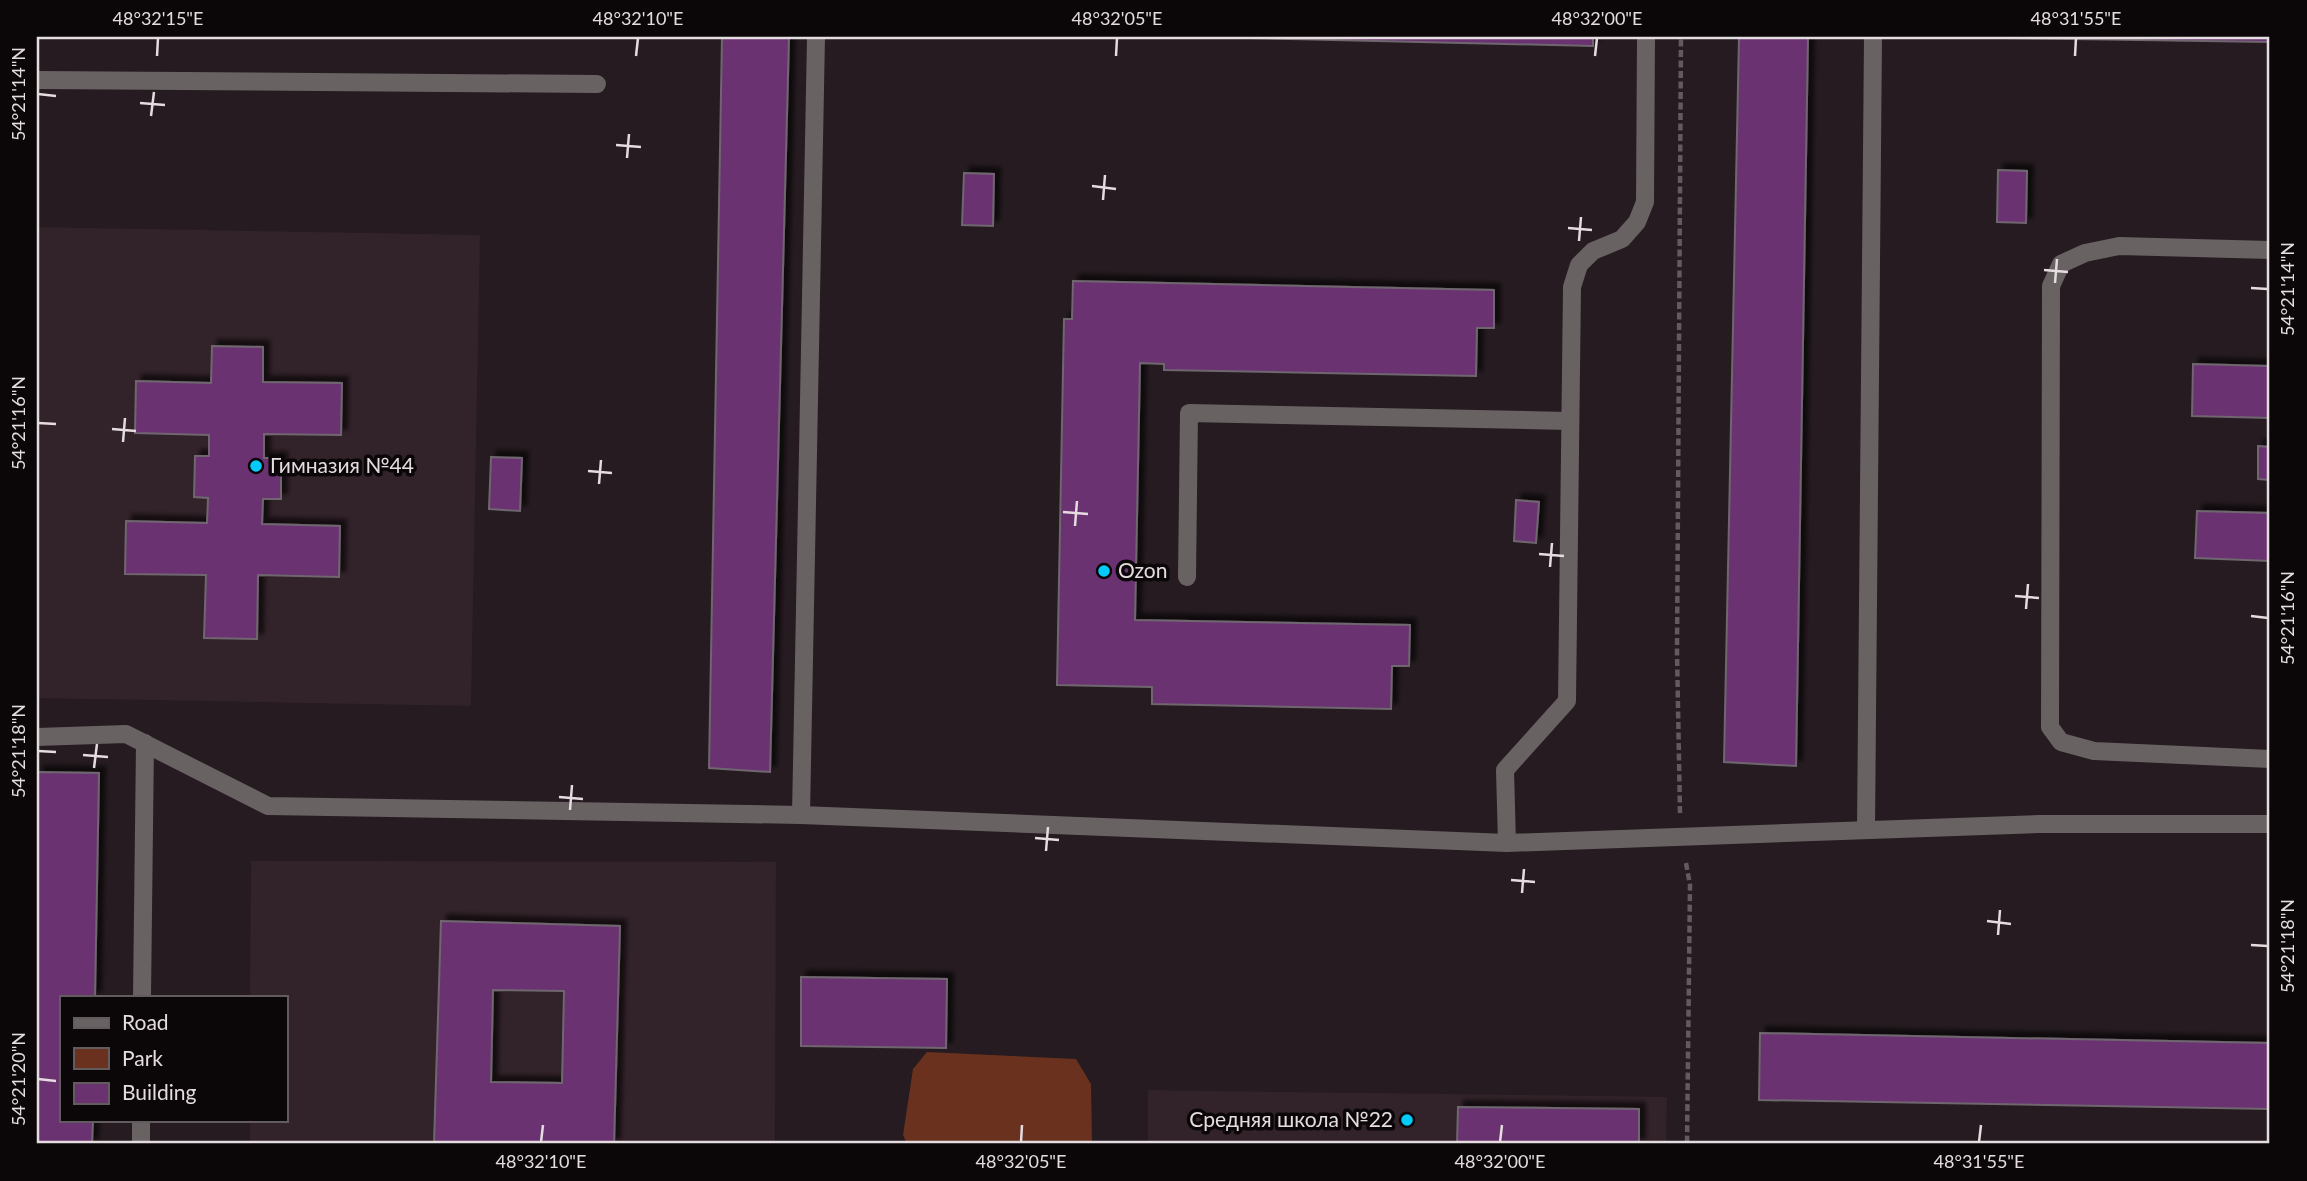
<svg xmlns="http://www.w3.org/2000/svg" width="2307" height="1181" font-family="Lato,sans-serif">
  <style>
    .built { fill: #322229 }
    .green { fill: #6a321e }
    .building { fill: #6a3370; stroke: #6f666f; stroke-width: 2; fill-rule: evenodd; filter: url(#shadow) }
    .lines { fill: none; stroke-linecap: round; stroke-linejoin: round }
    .path { stroke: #63595e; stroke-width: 4.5; stroke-dasharray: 7 3.5; stroke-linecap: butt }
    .minor { stroke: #686262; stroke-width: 18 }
    .ticks { fill: none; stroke: #e4dcdf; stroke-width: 2.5 }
    .poi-dot { fill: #02cbf9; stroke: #0b0709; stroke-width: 2.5 }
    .labels { text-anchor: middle; stroke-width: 7; stroke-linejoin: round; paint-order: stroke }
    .poi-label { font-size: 21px; fill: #e4dcdf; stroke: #0b0709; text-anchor: start }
    .neatline { fill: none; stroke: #e4dcdf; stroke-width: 2.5 }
    .ticks-label { font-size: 18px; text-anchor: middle; fill: #e4dcdf }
  </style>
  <defs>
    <filter id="shadow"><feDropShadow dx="6" dy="-6" stdDeviation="2" flood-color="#0009"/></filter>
  </defs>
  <rect width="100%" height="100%" fill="#251b20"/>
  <g class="built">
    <polygon points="37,227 480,235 471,706 37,698"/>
    <polygon points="251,861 776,862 775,1144 250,1144 250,1120 285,1120 285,997 250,997"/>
    <polygon points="1148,1090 1667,1097 1666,1144 1148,1144"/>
  </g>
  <polygon class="green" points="927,1052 1076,1059 1091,1084 1092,1144 907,1144 903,1135 913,1069"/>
  <g class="building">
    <polygon points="722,37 789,37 770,772 709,768"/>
    <polygon points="1204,37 1593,37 1593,46"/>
    <polygon points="1739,37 1808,37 1796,766 1724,762"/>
    <polygon points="1943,37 2270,37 2270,42"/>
    <polygon points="1998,170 2027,171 2026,223 1997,222"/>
    <polygon points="964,173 994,174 993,226 962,225"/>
    <polygon points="1073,281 1494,290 1494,328 1477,328 1476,376 1164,370 1164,364 1140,363 1135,620 1410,625 1409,666 1392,666 1391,709 1152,704 1152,687 1057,685 1064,319 1072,319"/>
    <polygon points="2270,323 2270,418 2192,416 2193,364 2269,366"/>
    <polygon points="212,346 263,347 263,382 342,383 341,435 264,434 264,458 281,458 281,499 263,499 262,524 340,526 339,577 258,575 257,639 204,638 206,575 125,574 126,521 207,523 208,498 194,497 195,456 209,456 209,435 135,433 136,381 211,383"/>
    <polygon points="2258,446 2270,447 2270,480 2258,479"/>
    <polygon points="491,457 522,458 520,511 489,509"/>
    <polygon points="1516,500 1539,502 1536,543 1514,541"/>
    <polygon points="2197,511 2270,513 2270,561 2195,558"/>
    <polygon points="38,772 99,773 95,997 61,997 61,1120 93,1120 92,1144 37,1144"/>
    <path d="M441 921 620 926 614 1144H434ZM493 990 564 991 562 1083 491 1082Z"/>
    <polygon points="801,977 947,979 946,1048 801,1046"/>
    <polygon points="1760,1033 2270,1043 2270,1109 1759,1100"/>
    <polygon points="1458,1107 1639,1109 1639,1144 1457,1144"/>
  </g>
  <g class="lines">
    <g class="path">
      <polyline points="1680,813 1677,652 1681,37"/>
      <polyline points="1686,863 1690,885 1687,1144"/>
    </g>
    <g class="minor">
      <polyline points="37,80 597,84"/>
      <polyline points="2270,250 2119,246 2085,253 2061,264 2051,286 2050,727 2061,742 2094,751 2270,759"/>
      <polyline points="1187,577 1189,413 1569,421"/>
      <polyline points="37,737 126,734 268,806 801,815 1507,843 2039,824 2270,824"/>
      <polyline points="801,815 816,37"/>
      <polyline points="1866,830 1873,37"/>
      <polyline points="1507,843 1505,770 1567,701 1572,287 1579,265 1593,251 1622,239 1637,222 1645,202 1646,37"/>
      <polyline points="142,997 145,743"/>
      <polyline points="141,1144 141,1120"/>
    </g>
  </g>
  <path class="ticks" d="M157 56 158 38M636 56 638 38M1116 56 1117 38M1595 56 1597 38M2075 56 2076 38M38 94 56 96M140 103 165 105M151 116 154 92M616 145 641 147M627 158 629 134M1092 186 1116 189M1103 200 1105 175M1568 228 1592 230M1579 241 1581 217M2044 270 2068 272M2055 283 2057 259M2251 288 2268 289M38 423 56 424M112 429 136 431M123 442 125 418M588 471 612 473M599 484 601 460M1063 512 1088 514M1075 526 1077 501M1539 554 1564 556M1550 567 1552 543M2015 596 2039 598M2026 609 2028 584M2251 616 2268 618M38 751 56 752M83 755 108 757M94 768 97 744M559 797 583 799M570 810 572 785M1035 838 1059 840M1046 851 1048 827M1511 880 1535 882M1522 893 1524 869M1987 921 2011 924M1998 935 2000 910M2251 945 2268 946M38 1079 56 1081M541 1142 543 1125M1021 1142 1022 1125M1500 1142 1502 1125M1979 1142 1981 1125"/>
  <g class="poi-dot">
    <circle cx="256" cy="466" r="7"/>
    <circle cx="1104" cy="571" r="7"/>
    <circle cx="1407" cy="1120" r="7"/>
  </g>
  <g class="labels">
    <g class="poi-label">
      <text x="270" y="473">Гимназия №44</text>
      <text x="1118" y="578">Ozon</text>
      <text x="1393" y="1127" text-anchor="end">Средняя школа №22</text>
    </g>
  </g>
  <rect width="2307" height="1181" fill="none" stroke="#0b0709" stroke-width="77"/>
  <rect x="60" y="996" width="228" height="126" fill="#0b0709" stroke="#625c5f" stroke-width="2"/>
  <rect x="74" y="1018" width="35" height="10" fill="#686262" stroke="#625c5f" stroke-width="2"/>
  <text x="122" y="1030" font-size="21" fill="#e4dcdf">Road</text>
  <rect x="74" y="1048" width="35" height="21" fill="#6a321e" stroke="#625c5f" stroke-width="2"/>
  <text x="122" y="1066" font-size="21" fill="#e4dcdf">Park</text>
  <rect x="74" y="1083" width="35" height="21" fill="#6a3370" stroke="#625c5f" stroke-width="2"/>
  <text x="122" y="1100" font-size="21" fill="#e4dcdf">Building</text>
  <rect x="38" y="38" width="2230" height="1104" class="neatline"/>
  <g class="ticks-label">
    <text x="158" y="25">48°32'15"E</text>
    <text x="638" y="25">48°32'10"E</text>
    <text x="1117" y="25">48°32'05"E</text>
    <text x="1597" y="25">48°32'00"E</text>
    <text x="2076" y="25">48°31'55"E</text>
    <text transform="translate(19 94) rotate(-90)" y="6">54°21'14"N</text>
    <text transform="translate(2288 289) rotate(-90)" y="6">54°21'14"N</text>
    <text transform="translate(19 423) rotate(-90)" y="6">54°21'16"N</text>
    <text transform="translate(2288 618) rotate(-90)" y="6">54°21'16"N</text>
    <text transform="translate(19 751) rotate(-90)" y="6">54°21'18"N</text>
    <text transform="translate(2288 946) rotate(-90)" y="6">54°21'18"N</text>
    <text transform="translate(19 1079) rotate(-90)" y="6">54°21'20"N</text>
    <text x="541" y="1168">48°32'10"E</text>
    <text x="1021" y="1168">48°32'05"E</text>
    <text x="1500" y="1168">48°32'00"E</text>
    <text x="1979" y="1168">48°31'55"E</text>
  </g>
</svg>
